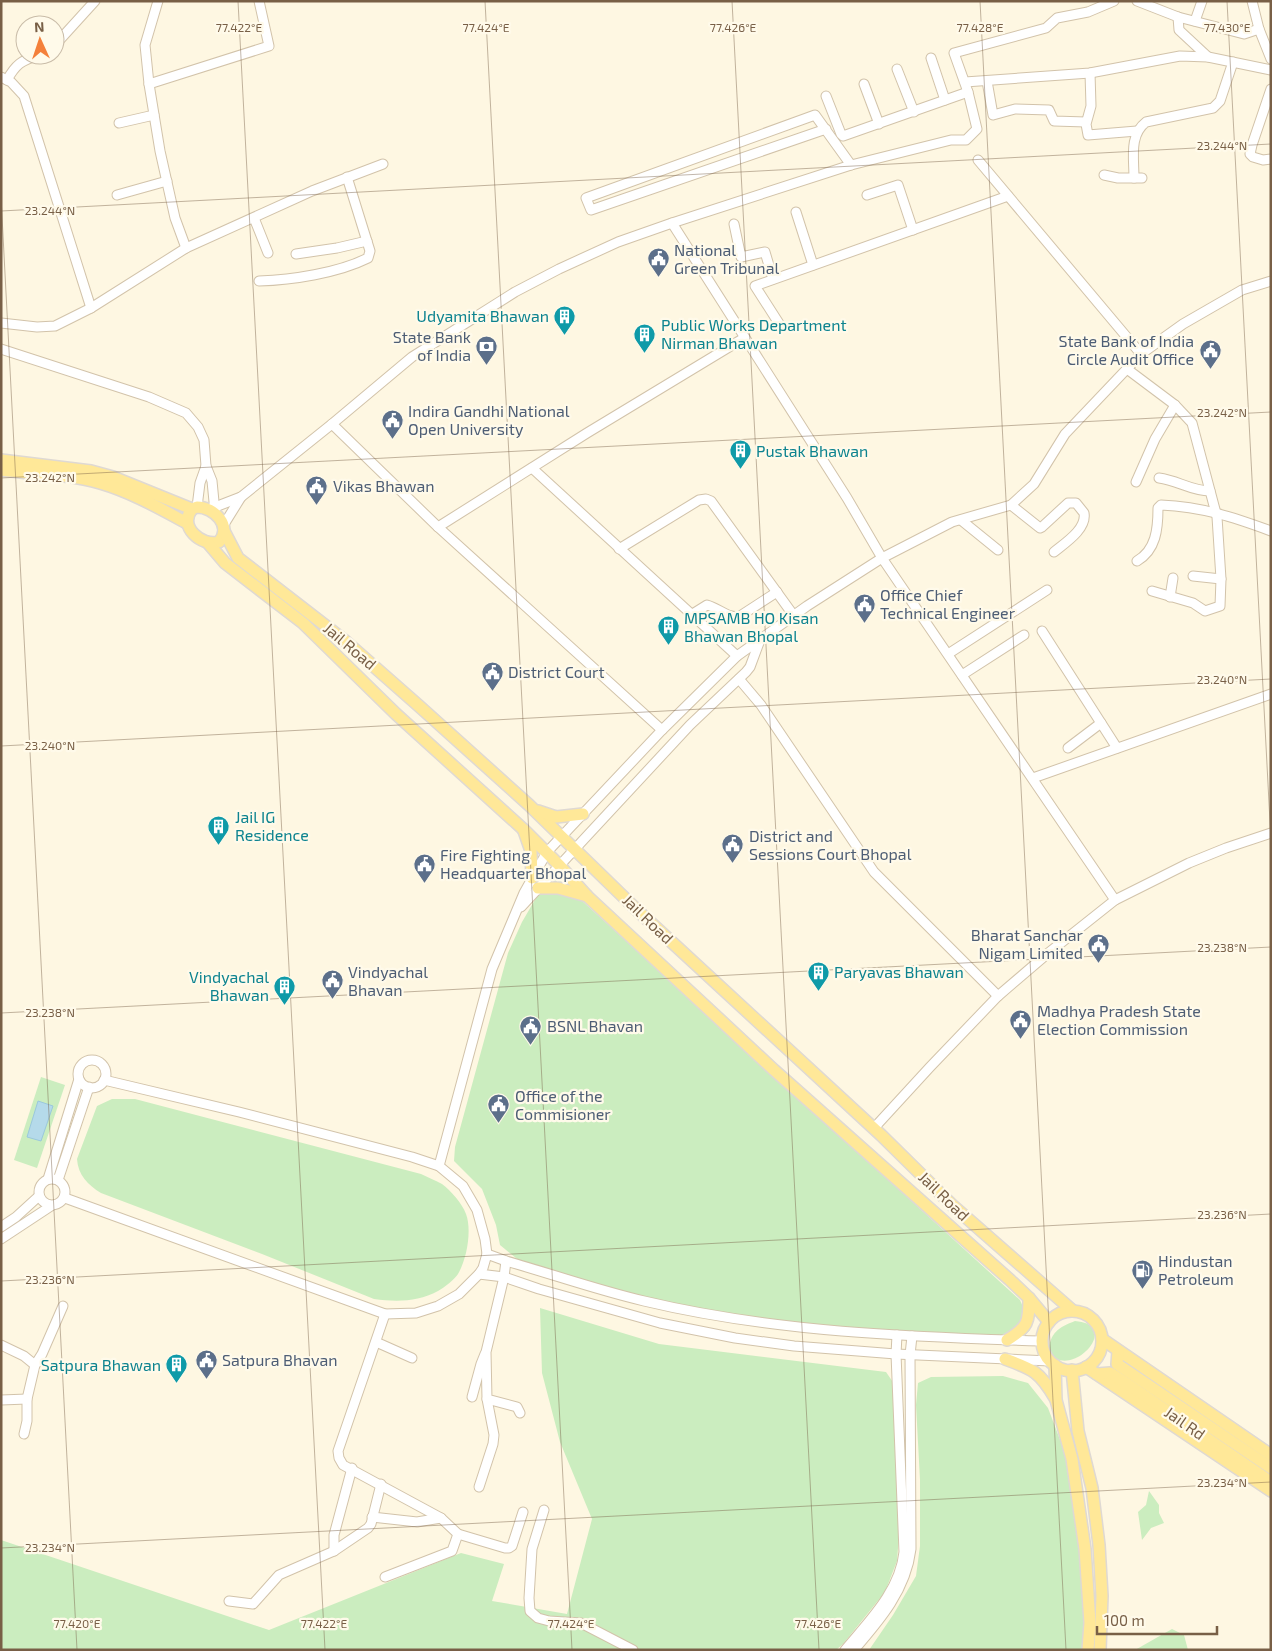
<svg xmlns="http://www.w3.org/2000/svg" width="1272" height="1651" font-family="'Exo 2',sans-serif">
  <style>
    .green { fill: #cbedbf }
    .water { fill: #b5daea; stroke: #9ac8dc }
    .lines { fill: none; stroke-linecap: round; stroke-linejoin: round }
    .minor-casing { stroke: #d2c3aa; stroke-width: 11 }
    .major-casing { stroke: #dfd9d3; stroke-width: 14 }
    .minor { stroke: #fff; stroke-width: 9 }
    .major { stroke: #ffe898; stroke-width: 11 }
    .ticks { fill: none; stroke: #785f46; stroke-width: 1; stroke-opacity: 0.45 }
    .labels { text-anchor: middle; stroke-width: 4.5; stroke-linejoin: round; paint-order: stroke }
    .service-label { font-size: 16px; fill: #4e5e75; stroke: #fffaea; text-anchor: start }
    .culture-label { font-size: 16px; fill: #0d838f; stroke: #fffaea; text-anchor: start }
    .street-label { font-size: 16px; fill: #785f46; stroke: #fffaea }
    .ticks-label { font-size: 12px; text-anchor: middle; fill: #785f46; stroke: #fffaea; stroke-width: 4.5; stroke-linejoin: round; paint-order: stroke }
  </style>
  <rect width="100%" height="100%" fill="#fef7e2"/>
  <g class="green">
    <polygon points="557,878 1020,1300 1028,1319 1030,1330 1025,1335 1016,1338 874,1334 663,1304 522,1263 500,1245 496,1225 482,1189 454,1161 455,1147 508,953 522,922 536,898"/>
    <polygon points="41,1077 65,1085 37,1168 14,1160"/>
    <path d="M112 1099H135L421 1174C427 1177 435 1180 442 1184 451 1191 462 1203 466 1214 472 1230 467 1259 458 1274 455 1279 444 1288 438 1291 418 1302 396 1302 374 1299L262 1254 101 1193C88 1185 78 1175 77 1159L97 1106Z"/>
    <polygon points="540,1308 659,1344 886,1372 897,1388 900,1522 897,1561 885,1592 843,1644 836,1650 1,1650 1,1540 269,1630 461,1553 504,1564 492,1601 567,1614 592,1519 560,1442 542,1373"/>
    <path d="M1075 1321C1124 1325 1069 1382 1049 1352 1049 1333 1059 1327 1075 1321Z"/>
    <polygon points="1003,1376 1028,1383 1048,1408 1065,1453 1079,1539 1085,1612 1082,1650 869,1650 893,1615 916,1576 920,1546 920,1480 916,1405 918,1383 931,1377"/>
    <polygon points="1149,1491 1159,1505 1159,1513 1164,1523 1151,1528 1142,1540 1138,1512 1146,1505"/>
    <polygon points="1172,1629 1184,1635 1188,1650 1135,1650"/>
  </g>
  <polygon class="water" points="38,1101 53,1106 41,1141 27,1137"/>
  <g class="lines">
    <defs>
      <g id="minor">
        <polyline points="158,1 145,45 149,84 160,151 175,218 186,248"/>
        <polyline points="1137,1 1178,17 1244,34 1259,29"/>
        <polyline points="1252,1 1259,29 1271,59"/>
        <polyline points="1178,17 1179,30 1208,57"/>
        <polyline points="1195,21 1202,1"/>
        <polyline points="55,45 95,1"/>
        <polyline points="931,58 945,100"/>
        <polyline points="897,69 914,112"/>
        <polyline points="1090,73 1091,106 1086,124 1088,135 1137,131"/>
        <polyline points="1,77 11,82 24,96 91,308"/>
        <path d="M7 80C16 64 21 61 38 55"/>
        <polyline points="987,81 993,115 1015,109 1049,110 1054,121 1086,122"/>
        <polyline points="965,82 1090,73 1180,56 1208,57 1271,70"/>
        <polyline points="149,84 269,46 259,1"/>
        <polyline points="864,84 879,124"/>
        <polyline points="1271,89 1252,145 1250,154 1253,157 1263,160 1271,159"/>
        <polyline points="826,96 841,134 843,136 968,92"/>
        <polyline points="119,123 154,115"/>
        <polyline points="826,129 591,210 586,198 815,115 851,165"/>
        <polyline points="978,160 1141,354"/>
        <polyline points="1104,175 1118,178 1142,178"/>
        <path d="M1134 178C1134 158 1129 135 1146 122L1213 108 1220 101 1233 62"/>
        <polyline points="117,195 167,181"/>
        <polyline points="867,195 898,185 913,230"/>
        <polyline points="796,212 813,265"/>
        <polyline points="254,218 268,253"/>
        <polyline points="672,223 847,498 882,558 1115,900"/>
        <polyline points="734,224 741,257 765,252 773,279"/>
        <polyline points="296,254 337,248 367,241"/>
        <path d="M259 281C292 280 338 273 368 258L370 251 347 177"/>
        <polyline points="1,323 37,327 55,326 91,308 186,248 312,191 383,164"/>
        <polyline points="780,325 755,286 1008,196"/>
        <polyline points="1,349 149,397 186,413 198,427 204,440 206,466 212,481 215,512"/>
        <polyline points="1127,369 1175,405 1192,423 1217,517 1221,579 1220,606 1205,611 1193,603 1152,591"/>
        <polyline points="332,424 438,527 662,730"/>
        <polyline points="532,468 737,656"/>
        <path d="M1159 478C1177 480 1191 491 1210 491"/>
        <polyline points="1136,482 1155,439 1175,405"/>
        <path d="M1011 505 1040 528 1042 527 1068 503H1076L1084 513C1087 529 1065 543 1054 552"/>
        <polyline points="197,507 200,483 206,466"/>
        <polyline points="210,509 241,497 332,424 412,357 515,292 559,269 618,242 672,223 851,165 951,140 966,140 977,129 968,92 954,53 1046,28 1057,18 1088,12 1114,1"/>
        <polyline points="961,520 998,550"/>
        <polyline points="223,526 241,497"/>
        <polyline points="438,527 587,433 744,338"/>
        <polyline points="619,549 699,500 706,499 711,501 794,616"/>
        <path d="M1137 561C1156 550 1158 529 1158 508L1161 505C1203 507 1233 517 1271 531"/>
        <polyline points="1193,576 1221,579"/>
        <polyline points="1170,597 1173,578"/>
        <path d="M691 615 707 605C719 608 728 619 740 616L777 592"/>
        <polyline points="1042,631 1117,748"/>
        <polyline points="948,654 1047,590"/>
        <polyline points="962,675 1024,635"/>
        <polyline points="739,679 761,705 874,872 998,996"/>
        <polyline points="1068,748 1101,723"/>
        <polyline points="1033,778 1271,694"/>
        <polyline points="521,907 690,725 746,672 750,667 760,640"/>
        <circle cx="92" cy="1074" r="14"/>
        <polyline points="874,1128 930,1067 998,996 1047,954 1115,900 1189,863 1226,848 1271,833"/>
        <polyline points="439,1166 492,969 524,893 547,852 662,730 737,656 807,606 882,558 952,522 1011,505 1034,484 1065,434 1141,354 1183,324 1242,290 1271,281"/>
        <circle cx="52" cy="1192" r="13"/>
        <polyline points="48,1179 79,1079"/>
        <polyline points="58,1180 89,1087"/>
        <polyline points="65,1198 385,1314 416,1313 438,1306 459,1294 479,1274 483,1268 487,1254 485,1239 477,1210 463,1186 439,1166 412,1157 239,1112 104,1080"/>
        <polyline points="1,1227 16,1217 39,1196"/>
        <polyline points="1,1239 51,1206"/>
        <path d="M487 1254 506 1261C552 1274 597 1290 644 1301 774 1332 909 1337 1042 1341"/>
        <polyline points="506,1261 504,1277 486,1352 487,1399 517,1407 520,1413"/>
        <polyline points="479,1274 504,1277 539,1289 660,1323 735,1338 794,1346 896,1354 1050,1361"/>
        <polyline points="385,1314 338,1451 339,1458 343,1465 441,1518 458,1534 505,1548 509,1548 512,1546 523,1512"/>
        <polyline points="376,1342 412,1358"/>
        <polyline points="1,1345 24,1356 35,1365 27,1399 27,1421 24,1434"/>
        <polyline points="35,1365 42,1354 63,1306"/>
        <polyline points="472,1397 481,1364 485,1354"/>
        <polyline points="1,1400 27,1399"/>
        <polyline points="479,1487 493,1444 494,1435 487,1399"/>
        <polyline points="544,1510 532,1549 529,1598 530,1611 538,1618 549,1621 581,1623 633,1650"/>
        <polyline points="372,1517 417,1522 441,1518"/>
        <polyline points="334,1551 334,1535 352,1468"/>
        <polyline points="385,1577 452,1551 458,1534"/>
        <polyline points="229,1601 253,1604 279,1575 334,1551 368,1528 371,1524 381,1484"/>
        <path d="M845 1650C869 1621 900 1591 904 1552L896 1354 897 1335"/>
        <path d="M854 1650C880 1620 906 1590 911 1549L910 1355 912 1336"/>
      </g>
      <g id="major">
        <polyline points="1,460 91,471 113,477 192,509"/>
        <path d="M1 470C34 474 68 474 100 483 131 492 159 508 187 523"/>
        <path d="M197 507C214 507 233 526 219 542 201 547 178 526 192 509Z"/>
        <polyline points="224,531 238,558 344,640 419,706 529,805 638,911 881,1135 952,1205 1073,1311"/>
        <polyline points="208,543 225,563 303,623 396,714 523,829 560,866 587,896 774,1070 1010,1280 1029,1298 1049,1322"/>
        <polyline points="538,811 556,817 583,814"/>
        <polyline points="524,831 531,851 532,878"/>
        <polyline points="538,888 558,888 587,896"/>
        <circle cx="1072" cy="1341" r="30"/>
        <polyline points="1102,1339 1271,1455"/>
        <path d="M1007 1340C1028 1327 1029 1323 1029 1298"/>
        <polyline points="1118,1351 1117,1364 1271,1468"/>
        <path d="M1005 1359C1033 1369 1040 1372 1055 1398"/>
        <polyline points="1055,1365 1056,1400 1072,1459 1085,1549 1090,1623 1088,1650"/>
        <polyline points="1086,1367 1271,1491"/>
        <polyline points="1072,1370 1078,1431 1092,1488 1099,1545 1102,1596 1100,1650"/>
        <polyline points="1097,1374 1110,1373 1123,1381 1271,1482"/>
      </g>
    </defs>
    <use href="#minor" class="minor-casing"/>
    <use href="#major" class="major-casing"/>
    <use href="#minor" class="minor"/>
    <use href="#major" class="major"/>
  </g>
  <path class="ticks" d="M238 1 325 1650M485 1 572 1650M732 1 819 1650M980 1 1066 1650M1227 1 1271 841M1 197 77 1650M1 211 1271 144M1 478 1271 412M1 746 1271 679M1 1013 1271 947M1 1281 1271 1214M1 1548 1271 1482"/>
  <defs>
    <symbol id="civic-pin" viewBox="-11 -11 22 30"><path d="M0 17L-7.5 6A9.5 9.5 0 1 1 7.5 6Z" fill="#5c6f8a" stroke="#fffaea"/><path d="M-.6-6.5H3V-4.5H.6V-3L4-1V1h2V6H-6V1h2V-1L-.6-3ZM-1.2 2.5V6h2.4V2.5Z" fill="#fff"/></symbol>
    <symbol id="building-pin" viewBox="-11 -11 22 30"><path d="M0 17L-7.5 6A9.5 9.5 0 1 1 7.5 6Z" fill="#0f9aa8" stroke="#fffaea"/><path d="M-4-6H4V6H1V3H-1V6H-4ZM-2.5-4.3h1.7v1.8h-1.7ZM.8-4.3h1.7v1.8H.8ZM-2.5-1h1.7V.8h-1.7ZM.8-1h1.7V.8H.8Z" fill="#fff"/></symbol>
    <symbol id="bank-pin" viewBox="-11 -11 22 30"><path d="M0 17L-7.5 6A9.5 9.5 0 1 1 7.5 6Z" fill="#5c6f8a" stroke="#fffaea"/><path d="M-6-4H6V4H-6ZM0-2.3a2.3 2.3 0 1 0 0 4.6a2.3 2.3 0 1 0 0-4.6Z" fill="#fff"/></symbol>
    <symbol id="fuel-pin" viewBox="-11 -11 22 30"><path d="M0 17L-7.5 6A9.5 9.5 0 1 1 7.5 6Z" fill="#5c6f8a" stroke="#fffaea"/><path d="M-5.5-6h7V0h2V4h1.3V-2.5L3-4.5l.8-.8L6-3V5H2.5V1h-1V6h-7ZM-4.2-4.7v3.2H.2V-4.7Z" fill="#fff"/></symbol>
  </defs>
  <g fill-rule="evenodd">
    <use href="#civic-pin" x="646" y="246" width="25" height="34"/>
    <use href="#building-pin" x="552" y="304" width="25" height="34"/>
    <use href="#building-pin" x="632" y="322" width="25" height="34"/>
    <use href="#bank-pin" x="474" y="334" width="25" height="34"/>
    <use href="#civic-pin" x="1198" y="338" width="25" height="34"/>
    <use href="#civic-pin" x="380" y="408" width="25" height="34"/>
    <use href="#building-pin" x="728" y="438" width="25" height="34"/>
    <use href="#civic-pin" x="304" y="474" width="25" height="34"/>
    <use href="#civic-pin" x="852" y="592" width="25" height="34"/>
    <use href="#building-pin" x="656" y="614" width="25" height="34"/>
    <use href="#civic-pin" x="480" y="660" width="25" height="34"/>
    <use href="#building-pin" x="206" y="814" width="25" height="34"/>
    <use href="#civic-pin" x="720" y="832" width="25" height="34"/>
    <use href="#civic-pin" x="412" y="852" width="25" height="34"/>
    <use href="#civic-pin" x="1086" y="932" width="25" height="34"/>
    <use href="#building-pin" x="806" y="960" width="25" height="34"/>
    <use href="#civic-pin" x="320" y="968" width="25" height="34"/>
    <use href="#building-pin" x="272" y="974" width="25" height="34"/>
    <use href="#civic-pin" x="1008" y="1008" width="25" height="34"/>
    <use href="#civic-pin" x="518" y="1014" width="25" height="34"/>
    <use href="#civic-pin" x="486" y="1092" width="25" height="34"/>
    <use href="#fuel-pin" x="1130" y="1258" width="25" height="34"/>
    <use href="#civic-pin" x="194" y="1348" width="25" height="34"/>
    <use href="#building-pin" x="164" y="1352" width="25" height="34"/>
  </g>
  <g class="labels">
    <g class="service-label">
      <text x="674" y="256">National<tspan x="674" dy="18">Green Tribunal</tspan></text>
      <text x="471" y="343" text-anchor="end">State Bank<tspan x="471" dy="18">of India</tspan></text>
      <text x="1194" y="347" text-anchor="end">State Bank of India<tspan x="1194" dy="18">Circle Audit Office</tspan></text>
      <text x="408" y="417">Indira Gandhi National<tspan x="408" dy="18">Open University</tspan></text>
      <text x="333" y="492">Vikas Bhawan</text>
      <text x="880" y="601">Office Chief<tspan x="880" dy="18">Technical Engineer</tspan></text>
      <text x="508" y="678">District Court</text>
      <text x="749" y="842">District and<tspan x="749" dy="18">Sessions Court Bhopal</tspan></text>
      <text x="440" y="861">Fire Fighting<tspan x="440" dy="18">Headquarter Bhopal</tspan></text>
      <text x="1083" y="941" text-anchor="end">Bharat Sanchar<tspan x="1083" dy="18">Nigam Limited</tspan></text>
      <text x="348" y="978">Vindyachal<tspan x="348" dy="18">Bhavan</tspan></text>
      <text x="1037" y="1017">Madhya Pradesh State<tspan x="1037" dy="18">Election Commission</tspan></text>
      <text x="547" y="1032">BSNL Bhavan</text>
      <text x="515" y="1102">Office of the<tspan x="515" dy="18">Commisioner</tspan></text>
      <text x="1158" y="1267">Hindustan<tspan x="1158" dy="18">Petroleum</tspan></text>
      <text x="222" y="1366">Satpura Bhavan</text>
    </g>
    <g class="culture-label">
      <text x="549" y="322" text-anchor="end">Udyamita Bhawan</text>
      <text x="661" y="331">Public Works Department<tspan x="661" dy="18">Nirman Bhawan</tspan></text>
      <text x="756" y="457">Pustak Bhawan</text>
      <text x="684" y="624">MPSAMB HO Kisan<tspan x="684" dy="18">Bhawan Bhopal</tspan></text>
      <text x="235" y="823">Jail IG<tspan x="235" dy="18">Residence</tspan></text>
      <text x="834" y="978">Paryavas Bhawan</text>
      <text x="269" y="983" text-anchor="end">Vindyachal<tspan x="269" dy="18">Bhawan</tspan></text>
      <text x="161" y="1371" text-anchor="end">Satpura Bhawan</text>
    </g>
    <g class="street-label">
      <text transform="translate(350 646) rotate(40)" y="6">Jail Road</text>
      <text transform="translate(648 919) rotate(44)" y="6">Jail Road</text>
      <text transform="translate(944 1196) rotate(44)" y="6">Jail Road</text>
      <text transform="translate(1185 1423) rotate(35)" y="6">Jail Rd</text>
    </g>
  </g>
  <g class="ticks-label">
    <text x="239" y="32">77.422°E</text>
    <text x="486" y="32">77.424°E</text>
    <text x="733" y="32">77.426°E</text>
    <text x="980" y="32">77.428°E</text>
    <text x="1227" y="32">77.430°E</text>
    <text x="1222" y="150">23.244°N</text>
    <text x="50" y="215">23.244°N</text>
    <text x="1222" y="417">23.242°N</text>
    <text x="50" y="482">23.242°N</text>
    <text x="1222" y="684">23.240°N</text>
    <text x="50" y="750">23.240°N</text>
    <text x="1222" y="952">23.238°N</text>
    <text x="50" y="1017">23.238°N</text>
    <text x="1222" y="1219">23.236°N</text>
    <text x="50" y="1284">23.236°N</text>
    <text x="1222" y="1487">23.234°N</text>
    <text x="50" y="1552">23.234°N</text>
    <text x="77" y="1628">77.420°E</text>
    <text x="324" y="1628">77.422°E</text>
    <text x="571" y="1628">77.424°E</text>
    <text x="818" y="1628">77.426°E</text>
  </g>
  <rect width="1272" height="1651" fill="none" stroke="#785f46" stroke-width="5"/>
  <g transform="translate(40 40) rotate(357)"><circle r="24" fill="#fffaea" stroke="#c9bca8"/>
  <path d="M0-4L9 19L0 12L-9 19Z" fill="#f4803b"/>
  <text y="-8" font-size="14" font-weight="bold" text-anchor="middle" fill="#785f46">N</text>
  </g>
  <path d="M1097 1626v8h120v-8" fill="none" stroke="#785f46" stroke-width="2.5"/>
  <text x="1104" y="1626" font-size="15" fill="#785f46" stroke="#fffaea" stroke-width="4" paint-order="stroke">100 m</text>
</svg>
